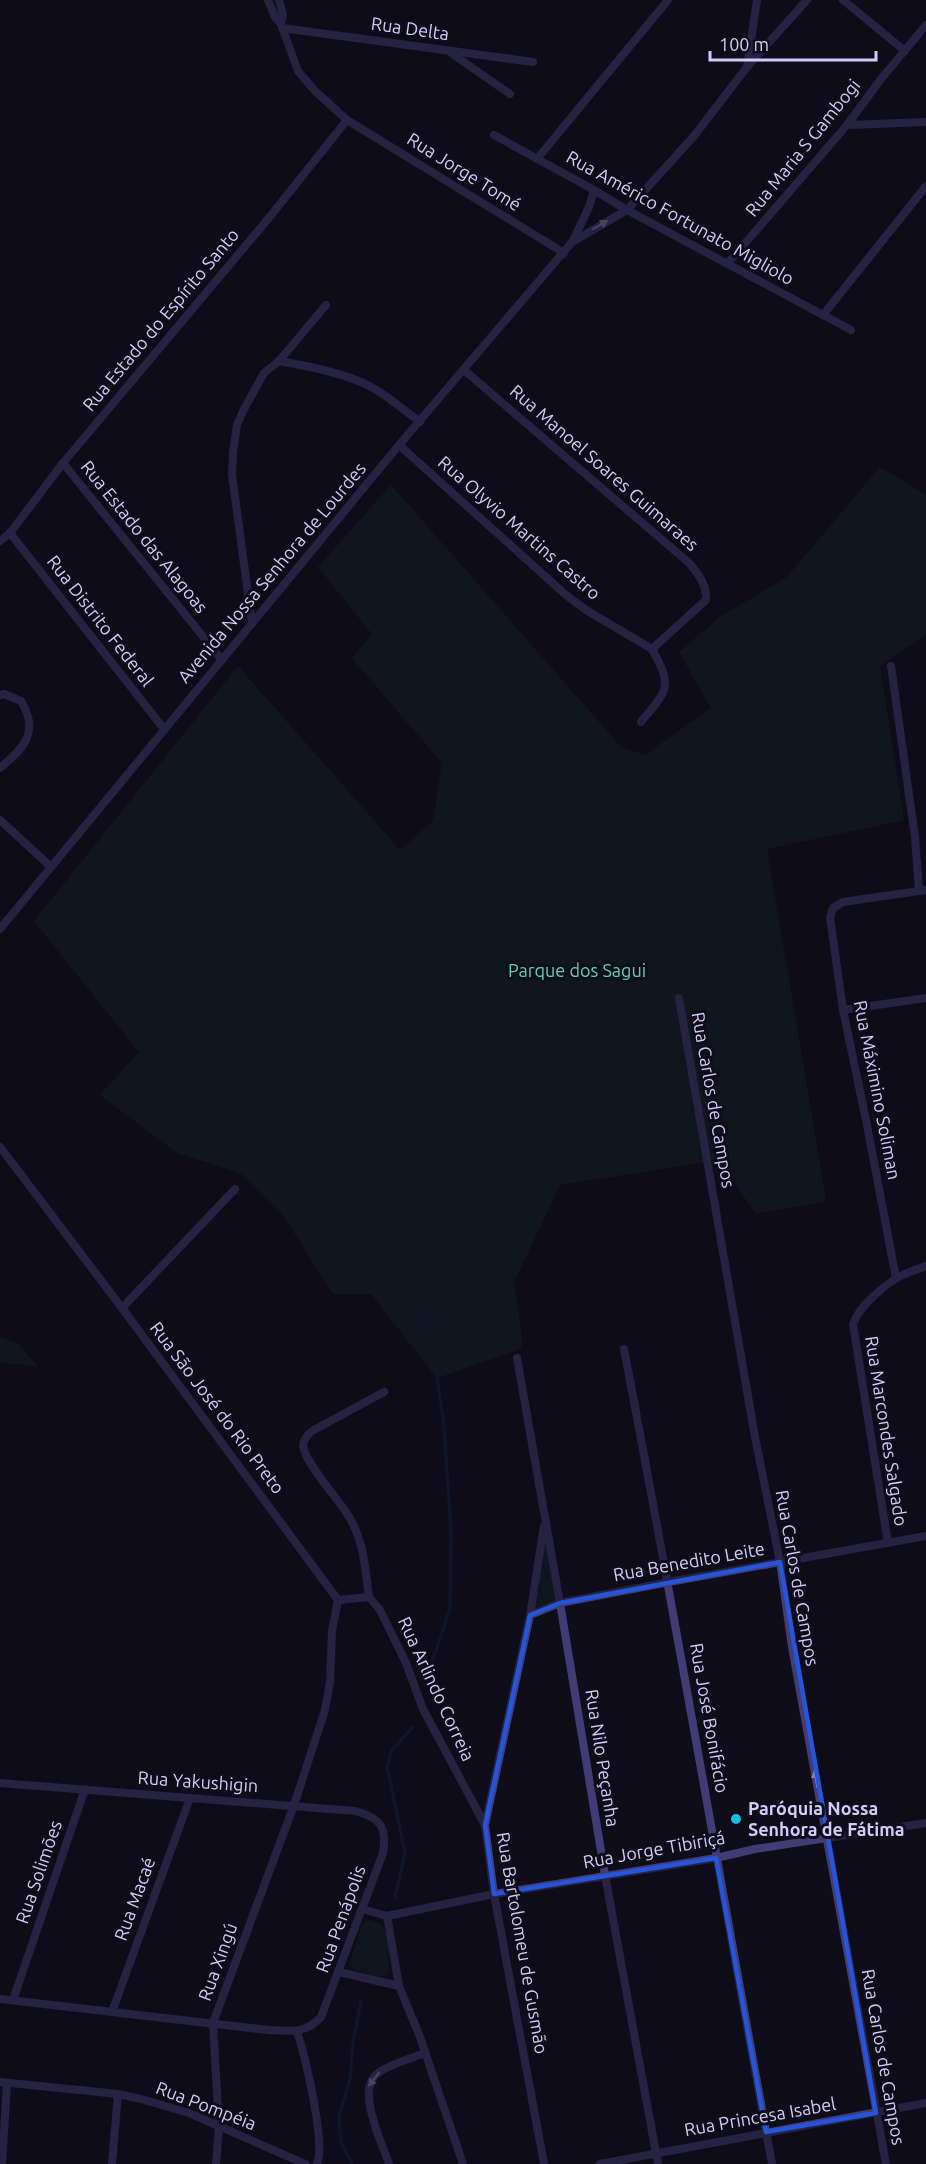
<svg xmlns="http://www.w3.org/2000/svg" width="926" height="2164" font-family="Ubuntu,sans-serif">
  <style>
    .green { fill: #112323 }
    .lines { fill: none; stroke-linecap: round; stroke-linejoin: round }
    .stream { stroke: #12233e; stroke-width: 3 }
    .minor { stroke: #413d74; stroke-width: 8 }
    .oneway { fill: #8a84b6 }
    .marked { fill: none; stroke: #2654da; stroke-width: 4.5; stroke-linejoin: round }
    .poi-dot { fill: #19c0d8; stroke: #0f0d1a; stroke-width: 2 }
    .labels { text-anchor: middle; stroke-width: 6; stroke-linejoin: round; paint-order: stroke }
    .street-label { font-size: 18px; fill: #d2ccf9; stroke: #0f0d1a }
    .park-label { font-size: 18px; fill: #62d0b7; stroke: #0f0d1a }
    .poi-label { font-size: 18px; font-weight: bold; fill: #d2ccf9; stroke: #0f0d1a; text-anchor: start }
  </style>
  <rect width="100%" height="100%" fill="#0f0d1a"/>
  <g class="green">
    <polygon points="880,467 926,495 926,634 880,666 904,820 767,849 826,1201 756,1214 718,1160 560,1185 514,1282 522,1338 521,1349 437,1378 371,1294 333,1294 283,1215 241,1173 177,1153 100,1095 139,1052 34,921 238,666 400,850 433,821 442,763 352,658 372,634 318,567 391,485 622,748 645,755 711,708 679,652 720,617 787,577"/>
    <polygon points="0,1337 17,1343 39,1367 0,1362"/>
    <polygon points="546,1519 559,1601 534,1608"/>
    <path d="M367 1920C393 1921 388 1951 389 1972L386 1975C375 1978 357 1974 349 1965L362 1925Z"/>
  </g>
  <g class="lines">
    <g class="stream">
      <polyline points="406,1285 436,1343 437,1378 444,1425 451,1533 450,1608 436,1651 424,1678"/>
      <polyline points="395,1898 405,1853 387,1766 392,1750 413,1727"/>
      <polyline points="352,2164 341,2142 339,2116 350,2079 353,2042 361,2001"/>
    </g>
    <g class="minor">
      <polyline points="268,0 275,17 281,24 298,71 315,91 347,120 564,253"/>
      <polyline points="279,0 283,15 281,24"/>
      <polyline points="843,0 905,51"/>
      <polyline points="282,28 533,62"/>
      <polyline points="451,53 510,94"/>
      <polyline points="747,67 757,0"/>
      <polyline points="847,125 926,122"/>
      <polyline points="494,135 594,190 627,210 851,330"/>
      <polyline points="537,159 668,0"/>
      <polyline points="574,241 627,210 694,136 747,67 807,0"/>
      <polyline points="728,263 847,125 881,79 926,25"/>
      <polyline points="823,315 926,186"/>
      <path d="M279 361C307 366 334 371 361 382 382 391 401 408 420 422"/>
      <path d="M464 370 688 562C698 573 707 585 706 600L652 649"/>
      <polyline points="399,445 566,595 586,610 652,649"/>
      <polyline points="63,463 222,660"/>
      <polyline points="10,533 164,729"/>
      <polyline points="0,541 10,533 63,463 268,219 347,120"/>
      <polyline points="252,623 232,475 233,452 237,425 244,409 264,373 279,361 326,305"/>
      <polyline points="891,666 915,837 919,890"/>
      <path d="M0 695 4 694 21 701C40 732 24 748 0 768"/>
      <path d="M641 722C668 689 673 687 652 649"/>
      <polyline points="0,820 51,867"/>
      <polyline points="0,929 399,445 573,241 589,207 594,190"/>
      <polyline points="679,998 755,1437 780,1562 792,1647 886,2164"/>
      <polyline points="843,1010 926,998"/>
      <polyline points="0,1147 122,1308 338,1600 332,1631 330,1682 325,1710 294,1805 213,2023 219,2127 216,2164"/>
      <polyline points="896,1278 866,1120 843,1010 830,917 833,908 843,902 926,890"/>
      <polyline points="122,1308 235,1189"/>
      <path d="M624 1349C676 1620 722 1892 772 2164"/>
      <polyline points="517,1358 560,1603 605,1875 658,2164"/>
      <polyline points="544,1526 530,1615 485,1825 494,1894 544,2164"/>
      <path d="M888 1543 853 1324C859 1307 880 1289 895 1279 904 1273 916 1270 926 1266"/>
      <path d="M369 1597C365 1567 364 1538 346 1512 336 1497 308 1465 304 1450 301 1442 306 1436 312 1431L384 1392"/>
      <polyline points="338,1600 369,1597 380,1610 406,1663 423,1709 485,1825"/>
      <polyline points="530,1615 560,1603 669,1582 926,1536"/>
      <path d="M0 1783 355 1811C381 1818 387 1827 383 1853L321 2017C306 2034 289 2031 268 2030L0 1999"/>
      <polyline points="362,1909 387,1916 494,1894 716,1858 755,1849 926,1823"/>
      <polyline points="387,1916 399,1986 420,2037 463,2164"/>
      <polyline points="339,1972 399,1986"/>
      <polyline points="13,2000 85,1789"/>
      <polyline points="112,2012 190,1798"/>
      <path d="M297 2031C305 2056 326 2142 317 2164"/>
      <polyline points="0,2082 118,2094 141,2099 189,2113 305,2164"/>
      <polyline points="2,2164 7,2083"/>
      <polyline points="112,2164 118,2094"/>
      <path d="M389 2164C382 2142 355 2089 378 2073 390 2064 410 2059 425 2053"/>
      <polyline points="600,2164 926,2103"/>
    </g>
  </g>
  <defs><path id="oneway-solid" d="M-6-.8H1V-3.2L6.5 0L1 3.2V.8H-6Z" transform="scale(1.5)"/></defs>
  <g class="oneway">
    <use href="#oneway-solid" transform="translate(600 225) rotate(-30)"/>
    <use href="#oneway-solid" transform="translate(816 1779) rotate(-100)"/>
    <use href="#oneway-solid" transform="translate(374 2079) rotate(128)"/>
  </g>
  <path d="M0 0H926V2164H0ZM780 1562 876 2113 766 2132 716 1858 494 1894 485 1825 530 1615 560 1603Z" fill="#0f0d1a" fill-opacity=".55" fill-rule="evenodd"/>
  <path class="marked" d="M780 1562 876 2113 766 2132 716 1858 494 1894 485 1825 530 1615 560 1603Z"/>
  <circle class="poi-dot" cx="736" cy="1819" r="6"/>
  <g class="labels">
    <g class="street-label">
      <text transform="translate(410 29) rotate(8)" y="6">Rua Delta</text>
      <text transform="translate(803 148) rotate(-51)" y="6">Rua Maria S Gambogi</text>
      <text transform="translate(464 172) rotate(32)" y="6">Rua Jorge Tomé</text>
      <text transform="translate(680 218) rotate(29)" y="6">Rua Américo Fortunato Migliolo</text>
      <text transform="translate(161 320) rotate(-50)" y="6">Rua Estado do Espírito Santo</text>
      <text transform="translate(604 468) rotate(41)" y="6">Rua Manoel Soares Guimaraes</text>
      <text transform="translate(519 528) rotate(41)" y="6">Rua Olyvio Martins Castro</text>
      <text transform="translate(144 537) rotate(51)" y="6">Rua Estado das Alagoas</text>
      <text transform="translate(272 573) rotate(-50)" y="6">Avenida Nossa Senhora de Lourdes</text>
      <text transform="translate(100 621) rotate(52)" y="6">Rua Distrito Federal</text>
      <text transform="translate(877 1090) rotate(79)" y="6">Rua Máximino Soliman</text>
      <text transform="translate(713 1100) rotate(80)" y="6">Rua Carlos de Campos</text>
      <text transform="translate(217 1408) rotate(53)" y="6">Rua São José do Rio Preto</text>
      <text transform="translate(886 1431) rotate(81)" y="6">Rua Marcondes Salgado</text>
      <text transform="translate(689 1562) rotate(-10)" y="6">Rua Benedito Leite</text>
      <text transform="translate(797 1578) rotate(80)" y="6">Rua Carlos de Campos</text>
      <text transform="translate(436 1689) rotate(65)" y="6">Rua Arlindo Correia</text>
      <text transform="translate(709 1718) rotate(80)" y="6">Rua José Bonifácio</text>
      <text transform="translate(602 1758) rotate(81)" y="6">Rua Nilo Peçanha</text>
      <text transform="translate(198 1782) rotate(4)" y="6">Rua Yakushigin</text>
      <text transform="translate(654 1850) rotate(-10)" y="6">Rua Jorge Tibiriçá</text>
      <text transform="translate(39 1872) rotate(-71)" y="6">Rua Solimões</text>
      <text transform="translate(135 1899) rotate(-70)" y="6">Rua Macaé</text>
      <text transform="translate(341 1919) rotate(-70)" y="6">Rua Penápolis</text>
      <text transform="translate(522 1943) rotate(80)" y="6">Rua Bartolomeu de Gusmão</text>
      <text transform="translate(218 1962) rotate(-70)" y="6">Rua Xingú</text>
      <text transform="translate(883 2057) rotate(80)" y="6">Rua Carlos de Campos</text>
      <text transform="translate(206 2106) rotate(21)" y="6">Rua Pompéia</text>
      <text transform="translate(760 2117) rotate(-10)" y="6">Rua Princesa Isabel</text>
    </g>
    <g class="park-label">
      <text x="577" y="977">Parque dos Sagui</text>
    </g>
    <g class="poi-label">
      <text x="748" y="1815">Paróquia Nossa<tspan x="748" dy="21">Senhora de Fátima</tspan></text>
    </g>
  </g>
  <path d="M710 51v9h166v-9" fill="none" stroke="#d2ccf9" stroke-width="3"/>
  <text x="719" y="51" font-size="18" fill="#d2ccf9" stroke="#0f0d1a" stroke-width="4.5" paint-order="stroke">100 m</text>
</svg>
